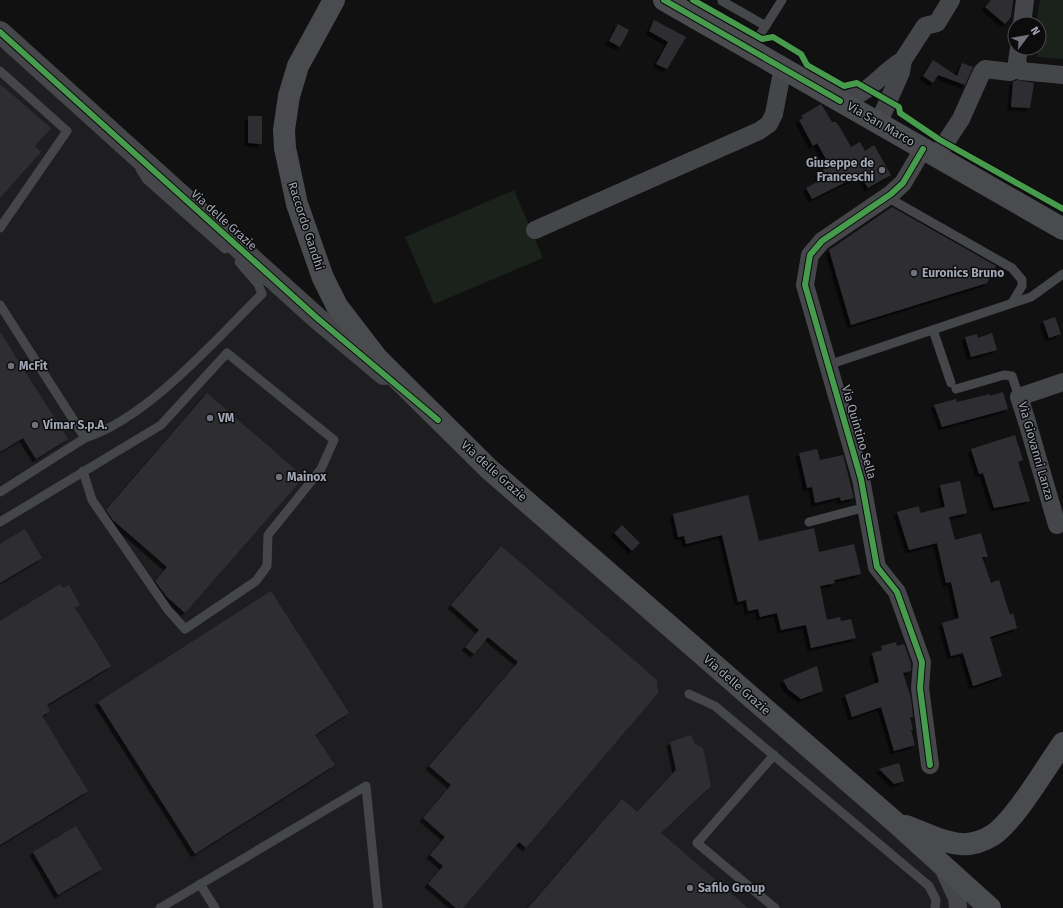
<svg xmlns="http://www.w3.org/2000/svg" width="1063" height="908" font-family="'Fira Sans',sans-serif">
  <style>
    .built { fill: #1e1e20 }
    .green { fill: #1b221c }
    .building { fill: #2f2f31; filter: url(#shadow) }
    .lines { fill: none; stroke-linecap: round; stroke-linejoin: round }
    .service { stroke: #45464a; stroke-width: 9 }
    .minor { stroke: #45464a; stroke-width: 18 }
    .tertiary { stroke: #45464a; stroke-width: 22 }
    .secondary { stroke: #494b4f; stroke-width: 22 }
    .cycleway-casing { stroke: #0c0c0d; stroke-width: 8 }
    .cycleway { stroke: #469c4c; stroke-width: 6 }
    .poi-dot { fill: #6f727b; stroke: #0c0c0d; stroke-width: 1.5 }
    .labels { text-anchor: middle; stroke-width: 3; stroke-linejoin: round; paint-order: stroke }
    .street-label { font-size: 12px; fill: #a1a6b4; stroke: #0c0c0d }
    .poi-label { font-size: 12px; font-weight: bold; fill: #a1a6b4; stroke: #0c0c0d; text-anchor: start }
  </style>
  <defs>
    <filter id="shadow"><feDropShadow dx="-3.5" dy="3.5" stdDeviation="0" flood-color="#0009"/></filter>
  </defs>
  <rect width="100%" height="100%" fill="#111112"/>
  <polygon class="built" points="0,40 383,374 977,908 0,908"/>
  <g class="green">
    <polygon points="1040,0 1063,0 1063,59 1037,57 1039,24 1036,23"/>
    <polygon points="514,190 543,258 434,304 405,237"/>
  </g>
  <g class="building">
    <polygon points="991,0 1013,0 1011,17 1005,24 985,7"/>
    <polygon points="654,20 686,37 667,69 656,64 668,42 649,31"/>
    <polygon points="618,24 629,30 620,47 609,41"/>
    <polygon points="933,60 957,76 962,63 973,67 965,85 938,75 933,83 923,76"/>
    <polygon points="1017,80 1034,83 1030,108 1011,107 1013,82"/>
    <polygon points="0,84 51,128 35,146 41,152 0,198"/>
    <polygon points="821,104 832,122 836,122 839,126 851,147 860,142 865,151 874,145 891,175 868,188 860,175 812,199 806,188 821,180 817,173 830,166 817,143 813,146 799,120 803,118 801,116"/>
    <polygon points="248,116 262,116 262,144 248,143"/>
    <polygon points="892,207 996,266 987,283 851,325 829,250"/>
    <polygon points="1055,317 1061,334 1049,338 1043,321"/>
    <polygon points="0,332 68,439 36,459 23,438 0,452"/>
    <polygon points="992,333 997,350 971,357 965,337 977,334 978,338"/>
    <polygon points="1003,392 1008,409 942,427 934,405 956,399 957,402 990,394 990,396"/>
    <polygon points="207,393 304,477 185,613 167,597 155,581 167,567 113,520 106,510"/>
    <polygon points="1015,435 1023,460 1018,462 1030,501 994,508 983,473 979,474 971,449"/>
    <polygon points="817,449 820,460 843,455 854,498 841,501 840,497 815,503 812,487 807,488 799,453"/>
    <polygon points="960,481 967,513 949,517 955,540 981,533 988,557 982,557 991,583 999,580 1010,615 1013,613 1017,628 990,637 1002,676 973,686 963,653 951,656 942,623 959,618 951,582 946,583 937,543 909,550 897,512 919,506 920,513 945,507 940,485"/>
    <polygon points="748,495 759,541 814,528 819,552 854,544 861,574 834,580 835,583 820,586 827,620 840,617 841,621 851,619 856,638 811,648 806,625 781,630 777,613 760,617 758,609 748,611 746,600 738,602 722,535 686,544 684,536 678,537 673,514"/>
    <polygon points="622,525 640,543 632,551 614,533"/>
    <polygon points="25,529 42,558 0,583 0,544"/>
    <polygon points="501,546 657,680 658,693 526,848 519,842 463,908 456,908 428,884 443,866 430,855 445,837 423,818 451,785 429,766 518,662 488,637 474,654 465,647 479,630 451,605"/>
    <polygon points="60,584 63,588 69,585 80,605 75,608 111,666 47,705 50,711 42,716 88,791 0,845 0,621"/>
    <polygon points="271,591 349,713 315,735 335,765 195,854 98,702"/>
    <polygon points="896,642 897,646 904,644 911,663 911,671 903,673 911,698 913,717 910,717 913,729 911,730 915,745 894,751 881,707 852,717 845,695 879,682 872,653 882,650 881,646"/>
    <polygon points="817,666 823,691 801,699 788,689 783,680"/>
    <polygon points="691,735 695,744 703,748 711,786 661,833 748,908 528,908 622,799 637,812 676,770 670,742"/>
    <polygon points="899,763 904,781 894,784 879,769"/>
    <polygon points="76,826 102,869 58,895 33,852"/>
  </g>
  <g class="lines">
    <g class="service">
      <polyline points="723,0 722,1 766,26"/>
      <polyline points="751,49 782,0"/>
      <polyline points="0,71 67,131 0,228"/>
      <polyline points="140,169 147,180 225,249"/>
      <polyline points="887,197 1012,268 1022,280 1022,286 1012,303"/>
      <polyline points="0,305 85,438 0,492"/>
      <polyline points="933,330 951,383"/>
      <polyline points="828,365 1031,297 1063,274"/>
      <polyline points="956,389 1004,375 1012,376 1019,397"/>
      <path d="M85 438C148 418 215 340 262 294L258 284 239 262"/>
      <polyline points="0,522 161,425 227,353 334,440 321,469 268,535 267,566 256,581 185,629 168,610 92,500 83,471"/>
      <polyline points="809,522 866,507"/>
      <polyline points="689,694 715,706 929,886 936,900 935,908"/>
      <polyline points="774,755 697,843 775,908"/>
      <polyline points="200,884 215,908"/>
      <polyline points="160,908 366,786 378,908"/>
    </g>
    <g class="minor">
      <polyline points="1022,24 1025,0"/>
      <polyline points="1019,48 1017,62 1021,71 1063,75"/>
      <path d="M840 101C870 95 879 74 903 60"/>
      <polyline points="881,124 882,115 901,72 903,60 925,26 937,23 951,0"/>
      <polyline points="923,149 903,183 891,194 822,241 810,255 805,285 861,479 877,567 897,592 922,662 920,688 930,765"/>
      <polyline points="936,157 961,119 982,72 985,69 1010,72 1018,67"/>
      <polyline points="535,230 759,131 769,124 774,114 783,67"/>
      <polyline points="1057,525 1028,425 1019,397 1063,382"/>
      <polyline points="943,868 957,898 958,908"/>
    </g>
    <polyline class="tertiary" points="0,32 317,318 384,374"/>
    <g class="secondary">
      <polyline points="334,0 298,66 289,96 284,130 285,148 297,204 323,278 337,306 377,358 489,469 895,822 990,908"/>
      <polyline points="664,0 1063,229"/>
      <path d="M906 826C923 832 942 843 961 844 972 845 983 841 993 835 1016 819 1046 767 1063 743"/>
    </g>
    <defs>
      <g id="cycleway">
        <polyline points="664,0 840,101"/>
        <polyline points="693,0 762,39 773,37 801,54 807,65 844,86 857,83 899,107 900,113 940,140 1063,209"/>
        <polyline points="0,32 317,318 438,420"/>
        <polyline points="923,149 903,183 891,194 822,241 810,255 805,285 861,479 877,567 897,592 922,662 920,688 930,765"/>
      </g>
    </defs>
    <use href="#cycleway" class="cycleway-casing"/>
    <use href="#cycleway" class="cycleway"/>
  </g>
  <g class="poi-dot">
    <circle cx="882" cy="170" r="4"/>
    <circle cx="914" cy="273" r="4"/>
    <circle cx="11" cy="366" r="4"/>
    <circle cx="210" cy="418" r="4"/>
    <circle cx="35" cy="425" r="4"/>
    <circle cx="279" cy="477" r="4"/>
    <circle cx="690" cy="888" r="4"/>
  </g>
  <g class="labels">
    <g class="street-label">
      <text transform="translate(881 124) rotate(30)" y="4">Via San Marco</text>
      <text transform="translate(224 220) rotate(42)" y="4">Via delle Grazie</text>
      <text transform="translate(306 226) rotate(72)" y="4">Raccordo Gandhi</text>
      <text transform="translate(859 432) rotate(74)" y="4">Via Quintino Sella</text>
      <text transform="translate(1036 451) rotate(74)" y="4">Via Giovanni Lanza</text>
      <text transform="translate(494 471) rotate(42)" y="4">Via delle Grazie</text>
      <text transform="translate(737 685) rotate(41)" y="4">Via delle Grazie</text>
    </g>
    <g class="poi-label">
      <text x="874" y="167" text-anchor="end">Giuseppe de<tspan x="874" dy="14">Franceschi</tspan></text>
      <text x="922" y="277">Euronics Bruno</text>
      <text x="19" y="370">McFit</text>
      <text x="218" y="422">VM</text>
      <text x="43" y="429">Vimar S.p.A.</text>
      <text x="287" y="481">Mainox</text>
      <text x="698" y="892">Safilo Group</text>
    </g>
  </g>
  <g transform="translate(1027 36) rotate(58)"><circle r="19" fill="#0c0c0d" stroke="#484a50"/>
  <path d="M0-3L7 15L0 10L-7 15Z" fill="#6f727b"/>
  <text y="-6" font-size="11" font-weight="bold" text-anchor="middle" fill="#a1a6b4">N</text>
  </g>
</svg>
